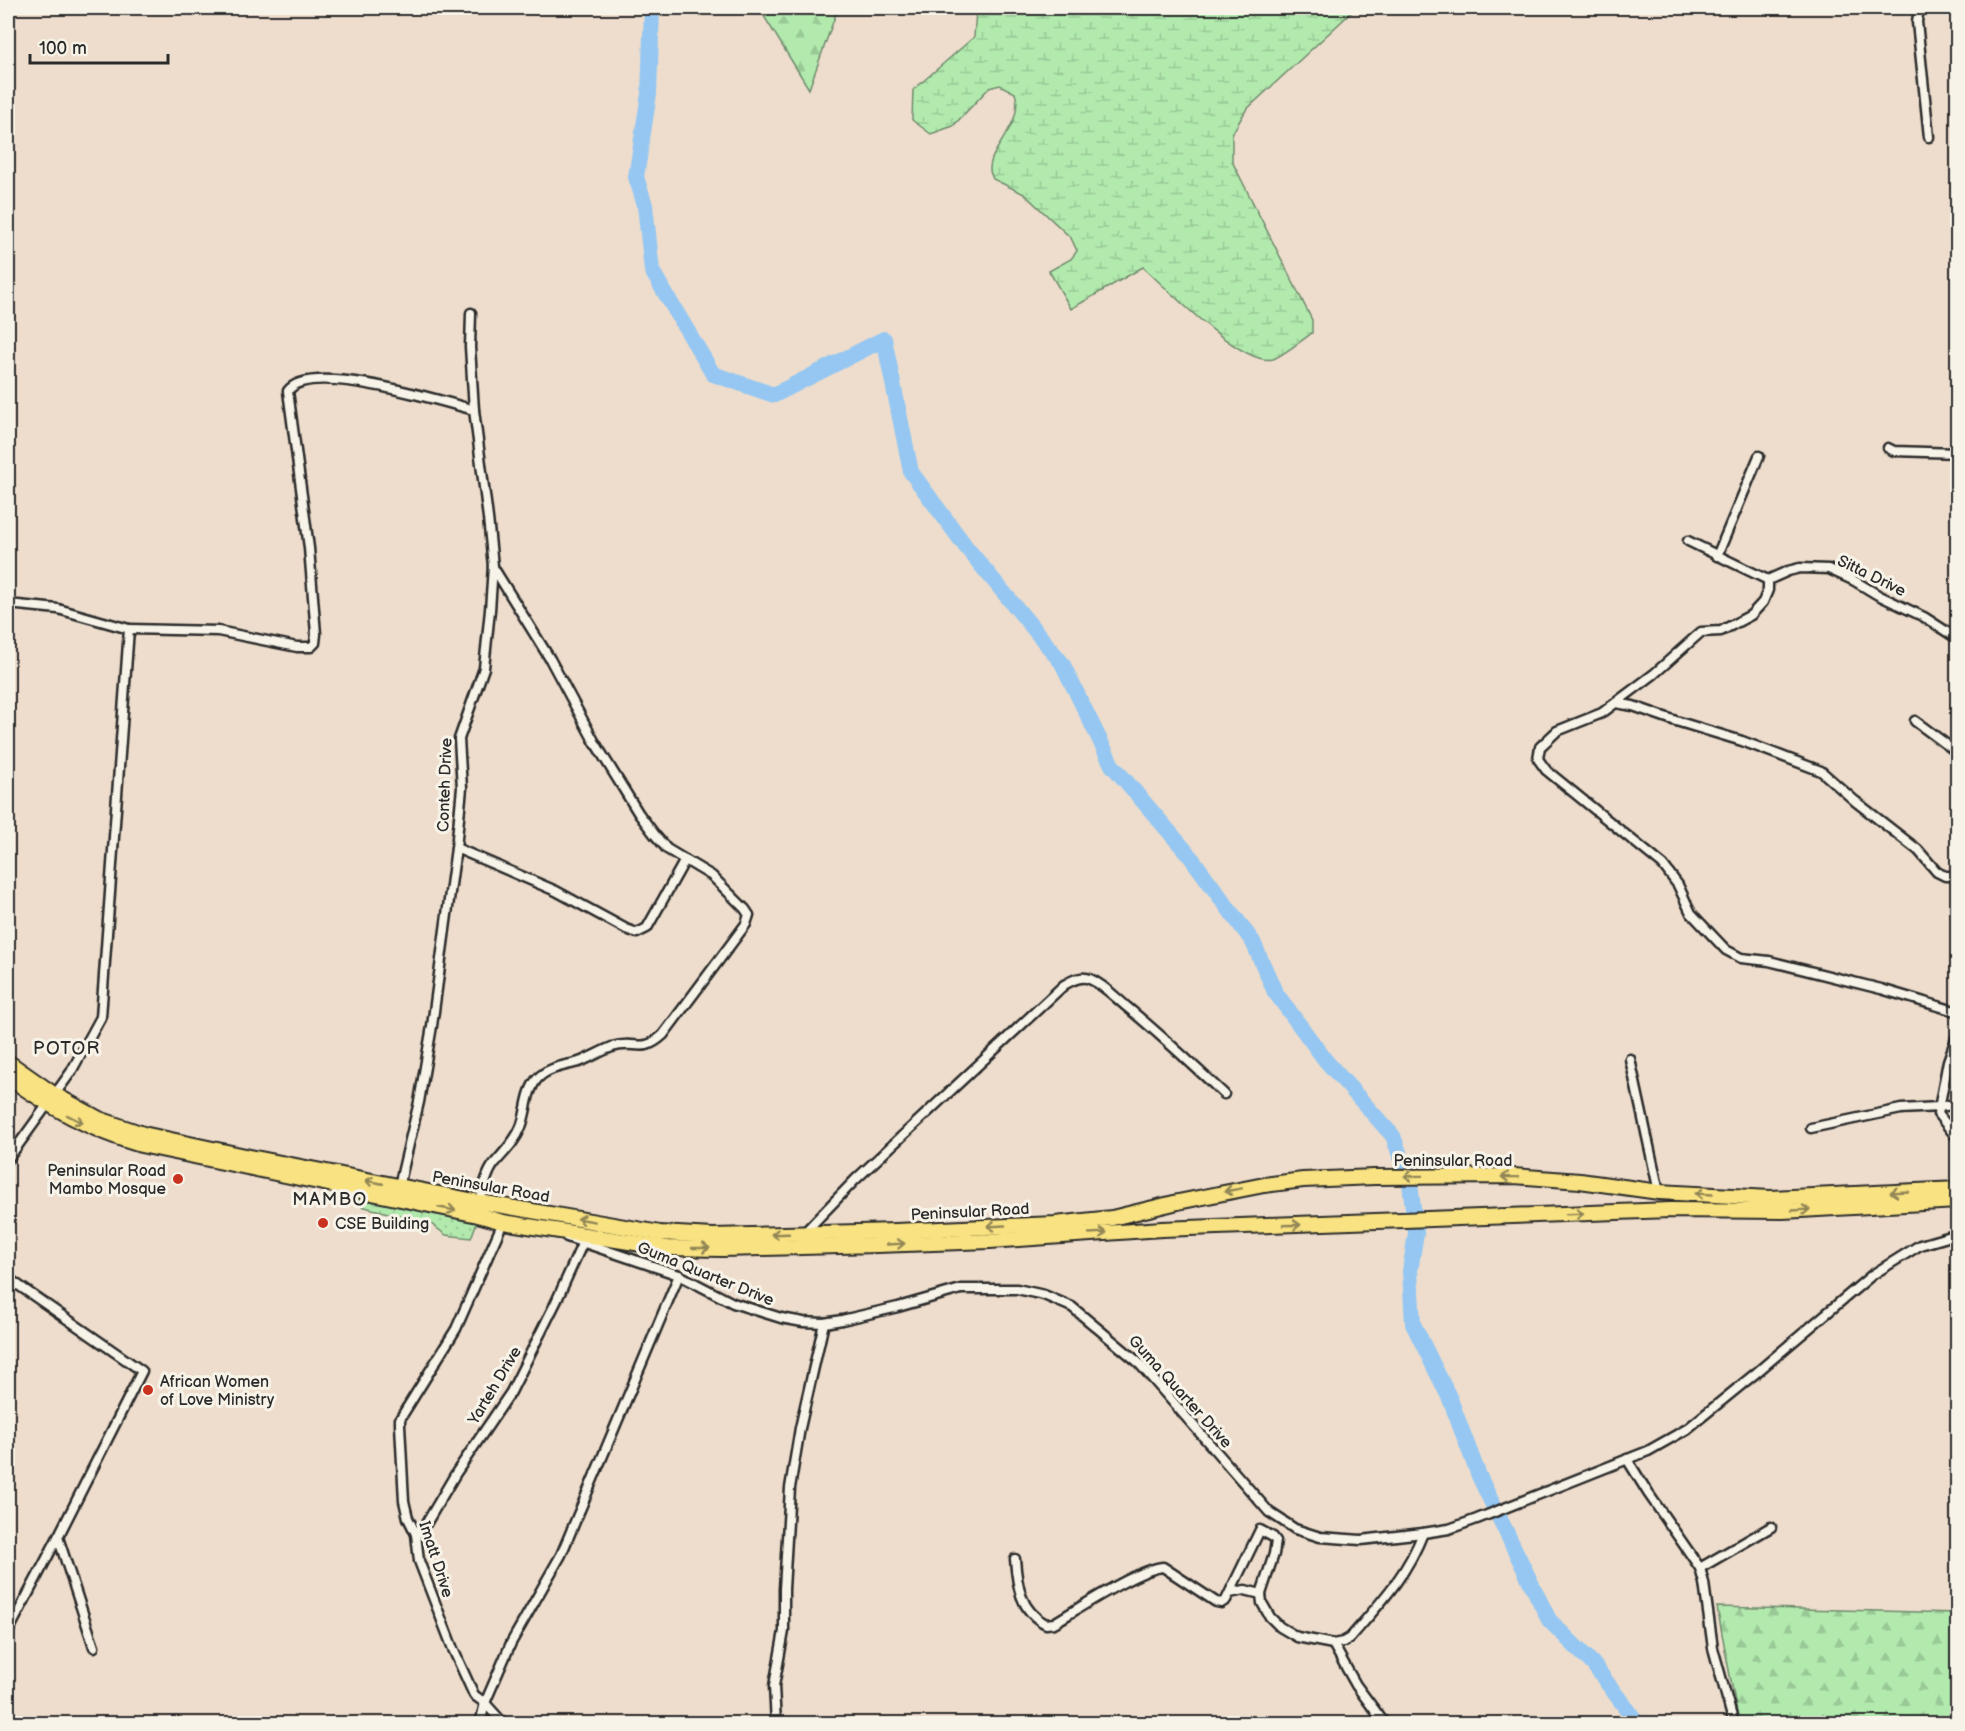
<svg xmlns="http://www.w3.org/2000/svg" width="1965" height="1731" font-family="'Balsamiq Sans',sans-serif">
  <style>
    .forest { fill: url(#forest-firs); stroke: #6e8a6c; stroke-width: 1.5 }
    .wetland { fill: url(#wetland-marsh); stroke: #6e8a6c; stroke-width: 1.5 }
    .garden { fill: url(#garden-dots); stroke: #6e8a6c; stroke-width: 1.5 }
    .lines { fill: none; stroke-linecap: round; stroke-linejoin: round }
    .river { stroke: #95c7f2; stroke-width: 16 }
    .street-casing { stroke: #2b2b2b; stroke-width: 13 }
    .primary-casing { stroke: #2b2b2b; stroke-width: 18 }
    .street { stroke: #f7f3e8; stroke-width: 8 }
    .primary { stroke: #f8e281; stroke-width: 14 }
    .oneway { stroke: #928656 }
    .poi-dot { fill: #c8321e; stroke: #f7f3e8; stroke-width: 2 }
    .labels { text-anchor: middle; stroke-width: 6; stroke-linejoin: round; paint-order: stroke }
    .street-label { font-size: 16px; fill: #2b2b2b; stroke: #f7f3e8 }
    .poi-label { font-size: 16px; fill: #2b2b2b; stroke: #f7f3e8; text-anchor: start }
    .neighbourhood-label { font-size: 18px; letter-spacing: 1.5px; fill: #2b2b2b; stroke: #f7f3e8 }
  </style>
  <defs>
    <pattern id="forest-firs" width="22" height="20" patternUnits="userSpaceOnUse" patternTransform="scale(1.5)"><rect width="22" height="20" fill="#b2eaae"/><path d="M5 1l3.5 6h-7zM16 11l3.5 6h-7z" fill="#99c996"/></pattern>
    <pattern id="wetland-marsh" width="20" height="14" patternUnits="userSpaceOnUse" patternTransform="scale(1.5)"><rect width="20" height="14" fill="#b2eaae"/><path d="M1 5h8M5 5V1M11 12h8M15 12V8" fill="none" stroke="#99c996"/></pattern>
    <pattern id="garden-dots" width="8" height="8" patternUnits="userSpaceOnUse" patternTransform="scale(1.5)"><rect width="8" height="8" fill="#b2eaae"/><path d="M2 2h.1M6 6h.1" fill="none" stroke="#99c996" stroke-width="1.8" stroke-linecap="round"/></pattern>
  </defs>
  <rect width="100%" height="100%" fill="#edc"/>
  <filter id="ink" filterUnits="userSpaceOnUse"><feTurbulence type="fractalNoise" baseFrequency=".0167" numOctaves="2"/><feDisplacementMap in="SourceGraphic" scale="12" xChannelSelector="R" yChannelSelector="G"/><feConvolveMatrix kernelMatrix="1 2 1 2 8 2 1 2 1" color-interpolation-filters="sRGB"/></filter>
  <g filter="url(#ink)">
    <g class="forest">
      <polygon points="759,8 838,8 809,89"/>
      <polygon points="1717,1607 1957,1613 1957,1723 1739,1723"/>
    </g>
    <path class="wetland" d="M975 8H1356L1246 110 1232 134V161L1312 320V333C1304 339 1282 356 1273 359 1243 367 1166 288 1143 267L1071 309 1049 271 1071 259 1077 251 1071 238 1024 194 993 179C992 176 990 173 990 170 989 147 1025 124 1015 93L1000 85 989 88 953 126 931 134 912 120 913 90 974 37 976 11Z"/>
    <polygon class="garden" points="358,1189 480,1214 471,1238 446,1235 431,1224 353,1204"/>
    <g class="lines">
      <polyline class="river" points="652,8 649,94 636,177 645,205 652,271 713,374 774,395 884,339 911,472 966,547 1062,663 1112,765 1190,856 1253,942 1275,992 1326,1061 1393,1136 1410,1183 1416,1233 1410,1271 1413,1324 1450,1399 1479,1476 1549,1620 1593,1664 1638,1724"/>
      <defs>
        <g id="street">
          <polyline points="1919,8 1917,22 1929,137"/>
          <polyline points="1888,448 1894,451 1958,453"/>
          <polyline points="1688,541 1768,580 1768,590 1763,602 1751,615 1721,631 1701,632 1654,674 1602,713 1557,731 1540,747 1538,759 1546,770 1663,865 1678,885 1691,913 1726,950 1741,958 1769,961 1881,989 1958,1012"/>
          <polyline points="1717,556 1759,456"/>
          <polyline points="1768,580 1788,571 1800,568 1829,569 1853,580 1878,595 1924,617 1958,639"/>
          <polyline points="8,604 58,609 129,629 101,1017 71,1072 8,1159"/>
          <path d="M129 629 218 631 297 647H311L315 643 316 634 309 548 288 391C309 360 442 401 474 410"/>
          <polyline points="1616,703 1633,706 1676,721 1742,741 1821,771 1855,801 1918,850 1937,872 1945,876 1958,876"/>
          <polyline points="1915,721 1958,753"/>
          <polyline points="456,848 556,891 626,929 637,933 647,928 685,860"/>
          <polyline points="1958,1033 1948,1061 1938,1114 1958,1139"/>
          <polyline points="1630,1059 1659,1192"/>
          <polyline points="1811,1128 1901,1109 1939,1107 1958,1104"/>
          <polyline points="399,1186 419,1102 432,1026 456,848 462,788 459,739 484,668 490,610 493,566 488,518 474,410 470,347 471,313"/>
          <path d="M480 1202C483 1190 486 1174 494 1164 504 1152 515 1142 521 1127 527 1112 526 1092 537 1079 548 1067 565 1066 579 1062 590 1058 601 1051 612 1047 636 1039 641 1055 663 1035L746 924 749 915 745 909 712 876 667 849 655 835 639 814 594 741 550 659 493 567"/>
          <polyline points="503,1222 456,1329 400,1419 400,1425 404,1501 408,1518 416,1534 419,1561 453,1649 474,1695 485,1703 504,1724"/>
          <path d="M804 1233 855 1180 1064 985C1071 981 1081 975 1090 979 1104 985 1116 998 1127 1007 1161 1035 1192 1064 1224 1094"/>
          <polyline points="567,1237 679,1275 733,1303 781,1318 803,1322 824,1323 842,1320 898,1307 961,1289 1017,1289 1044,1295 1072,1307 1138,1362 1269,1512 1295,1529 1320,1537 1361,1540 1423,1533 1449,1529 1477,1519 1648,1451 1687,1429 1756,1373 1872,1275 1920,1245 1958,1234"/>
          <polyline points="8,1278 142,1371 58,1537 94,1647"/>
          <polyline points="1627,1459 1648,1493 1700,1568 1704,1583 1713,1648 1734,1724"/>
          <polyline points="416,1534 426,1524 456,1473 511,1392 556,1302 583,1242"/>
          <path d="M1015 1559C1017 1585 1020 1611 1046 1624L1054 1623C1078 1609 1138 1569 1163 1567L1216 1602 1221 1603 1226 1600 1260 1530 1273 1537 1276 1541 1274 1554 1261 1594 1262 1603 1270 1617 1280 1627 1297 1637 1333 1644 1343 1642 1350 1638C1380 1603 1406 1577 1423 1533"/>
          <polyline points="1700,1568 1771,1527"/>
          <polyline points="1230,1593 1245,1590 1261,1594"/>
          <polyline points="8,1632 58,1537"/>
          <polyline points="1333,1644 1356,1685 1385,1724"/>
          <polyline points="480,1724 485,1703 511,1643 561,1555 679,1275"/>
          <polyline points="776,1724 774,1686 784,1631 784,1589 790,1488 800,1428 824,1323"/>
        </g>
        <g id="primary">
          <polyline points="8,1062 55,1095 99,1119 143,1134 250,1157 480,1202 660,1233 713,1236 896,1231 1055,1224 1112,1218 1178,1202 1264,1185 1303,1180 1374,1177 1514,1176 1580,1181 1659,1192 1770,1198 1958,1189"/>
          <path d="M8 1077C49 1106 91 1131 141 1145L478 1215 503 1222 667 1248 722 1249 877 1245 990 1241 1162 1229 1670 1210 1783 1211 1958 1201"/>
        </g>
      </defs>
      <use href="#street" class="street-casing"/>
      <use href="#primary" class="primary-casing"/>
      <use href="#street" class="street"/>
      <use href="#primary" class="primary"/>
    </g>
    <defs><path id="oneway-shaft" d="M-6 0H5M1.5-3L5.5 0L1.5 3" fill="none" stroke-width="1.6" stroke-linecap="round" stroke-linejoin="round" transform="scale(1.5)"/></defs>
    <g class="oneway">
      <use href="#oneway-shaft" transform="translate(75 1119) rotate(27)"/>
      <use href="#oneway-shaft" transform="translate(1413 1176) rotate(179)"/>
      <use href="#oneway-shaft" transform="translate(1510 1177) rotate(-179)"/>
      <use href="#oneway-shaft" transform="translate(374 1182) rotate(-169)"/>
      <use href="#oneway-shaft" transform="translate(1233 1190) rotate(170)"/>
      <use href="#oneway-shaft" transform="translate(1899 1192) rotate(177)"/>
      <use href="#oneway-shaft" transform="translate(1704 1194) rotate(-177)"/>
      <use href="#oneway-shaft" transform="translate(447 1209) rotate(11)"/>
      <use href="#oneway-shaft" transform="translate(1801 1210) rotate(-3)"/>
      <use href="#oneway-shaft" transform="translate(1575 1214) rotate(-2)"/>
      <use href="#oneway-shaft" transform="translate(586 1220) rotate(-170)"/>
      <use href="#oneway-shaft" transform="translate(1292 1225) rotate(-2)"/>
      <use href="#oneway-shaft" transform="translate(996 1226) rotate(177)"/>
      <use href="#oneway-shaft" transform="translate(1098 1233) rotate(-3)"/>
      <use href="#oneway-shaft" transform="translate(780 1234) rotate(178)"/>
      <use href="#oneway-shaft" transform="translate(896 1244) rotate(-3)"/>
      <use href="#oneway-shaft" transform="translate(701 1248)"/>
    </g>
  </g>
  <g class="poi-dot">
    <circle cx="178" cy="1179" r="6"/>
    <circle cx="323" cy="1223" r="6"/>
    <circle cx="148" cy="1390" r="6"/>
  </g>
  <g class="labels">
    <g class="street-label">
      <text transform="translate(1872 575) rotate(26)" y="6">Sitta Drive</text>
      <text transform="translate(444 785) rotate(-88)" y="6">Conteh Drive</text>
      <text x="1453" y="1166">Peninsular Road</text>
      <text transform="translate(491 1186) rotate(10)" y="6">Peninsular Road</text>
      <text transform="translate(970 1211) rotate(-3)" y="6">Peninsular Road</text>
      <text transform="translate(706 1273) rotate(22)" y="6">Guma Quarter Drive</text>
      <text transform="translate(494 1385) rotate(-59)" y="6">Yarteh Drive</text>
      <text transform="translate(1181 1391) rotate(48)" y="6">Guma Quarter Drive</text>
      <text transform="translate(437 1559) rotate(72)" y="6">Imatt Drive</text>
    </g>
    <g class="poi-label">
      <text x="166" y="1176" text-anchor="end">Peninsular Road<tspan x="166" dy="18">Mambo Mosque</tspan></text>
      <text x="335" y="1229">CSE Building</text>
      <text x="160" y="1387">African Women<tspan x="160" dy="18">of Love Ministry</tspan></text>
    </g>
    <g class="neighbourhood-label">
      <text x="67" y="1054">POTOR</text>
      <text x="330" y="1205">MAMBO</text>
    </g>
  </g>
  <rect width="1965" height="1731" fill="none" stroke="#f7f3e8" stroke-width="30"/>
  <rect x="15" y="15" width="1935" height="1701" fill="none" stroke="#2b2b2b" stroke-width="2" filter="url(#ink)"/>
  <path d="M30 54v9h138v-9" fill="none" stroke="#2b2b2b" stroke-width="3"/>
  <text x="39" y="54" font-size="18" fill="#2b2b2b" stroke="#f7f3e8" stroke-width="4.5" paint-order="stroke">100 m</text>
</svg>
